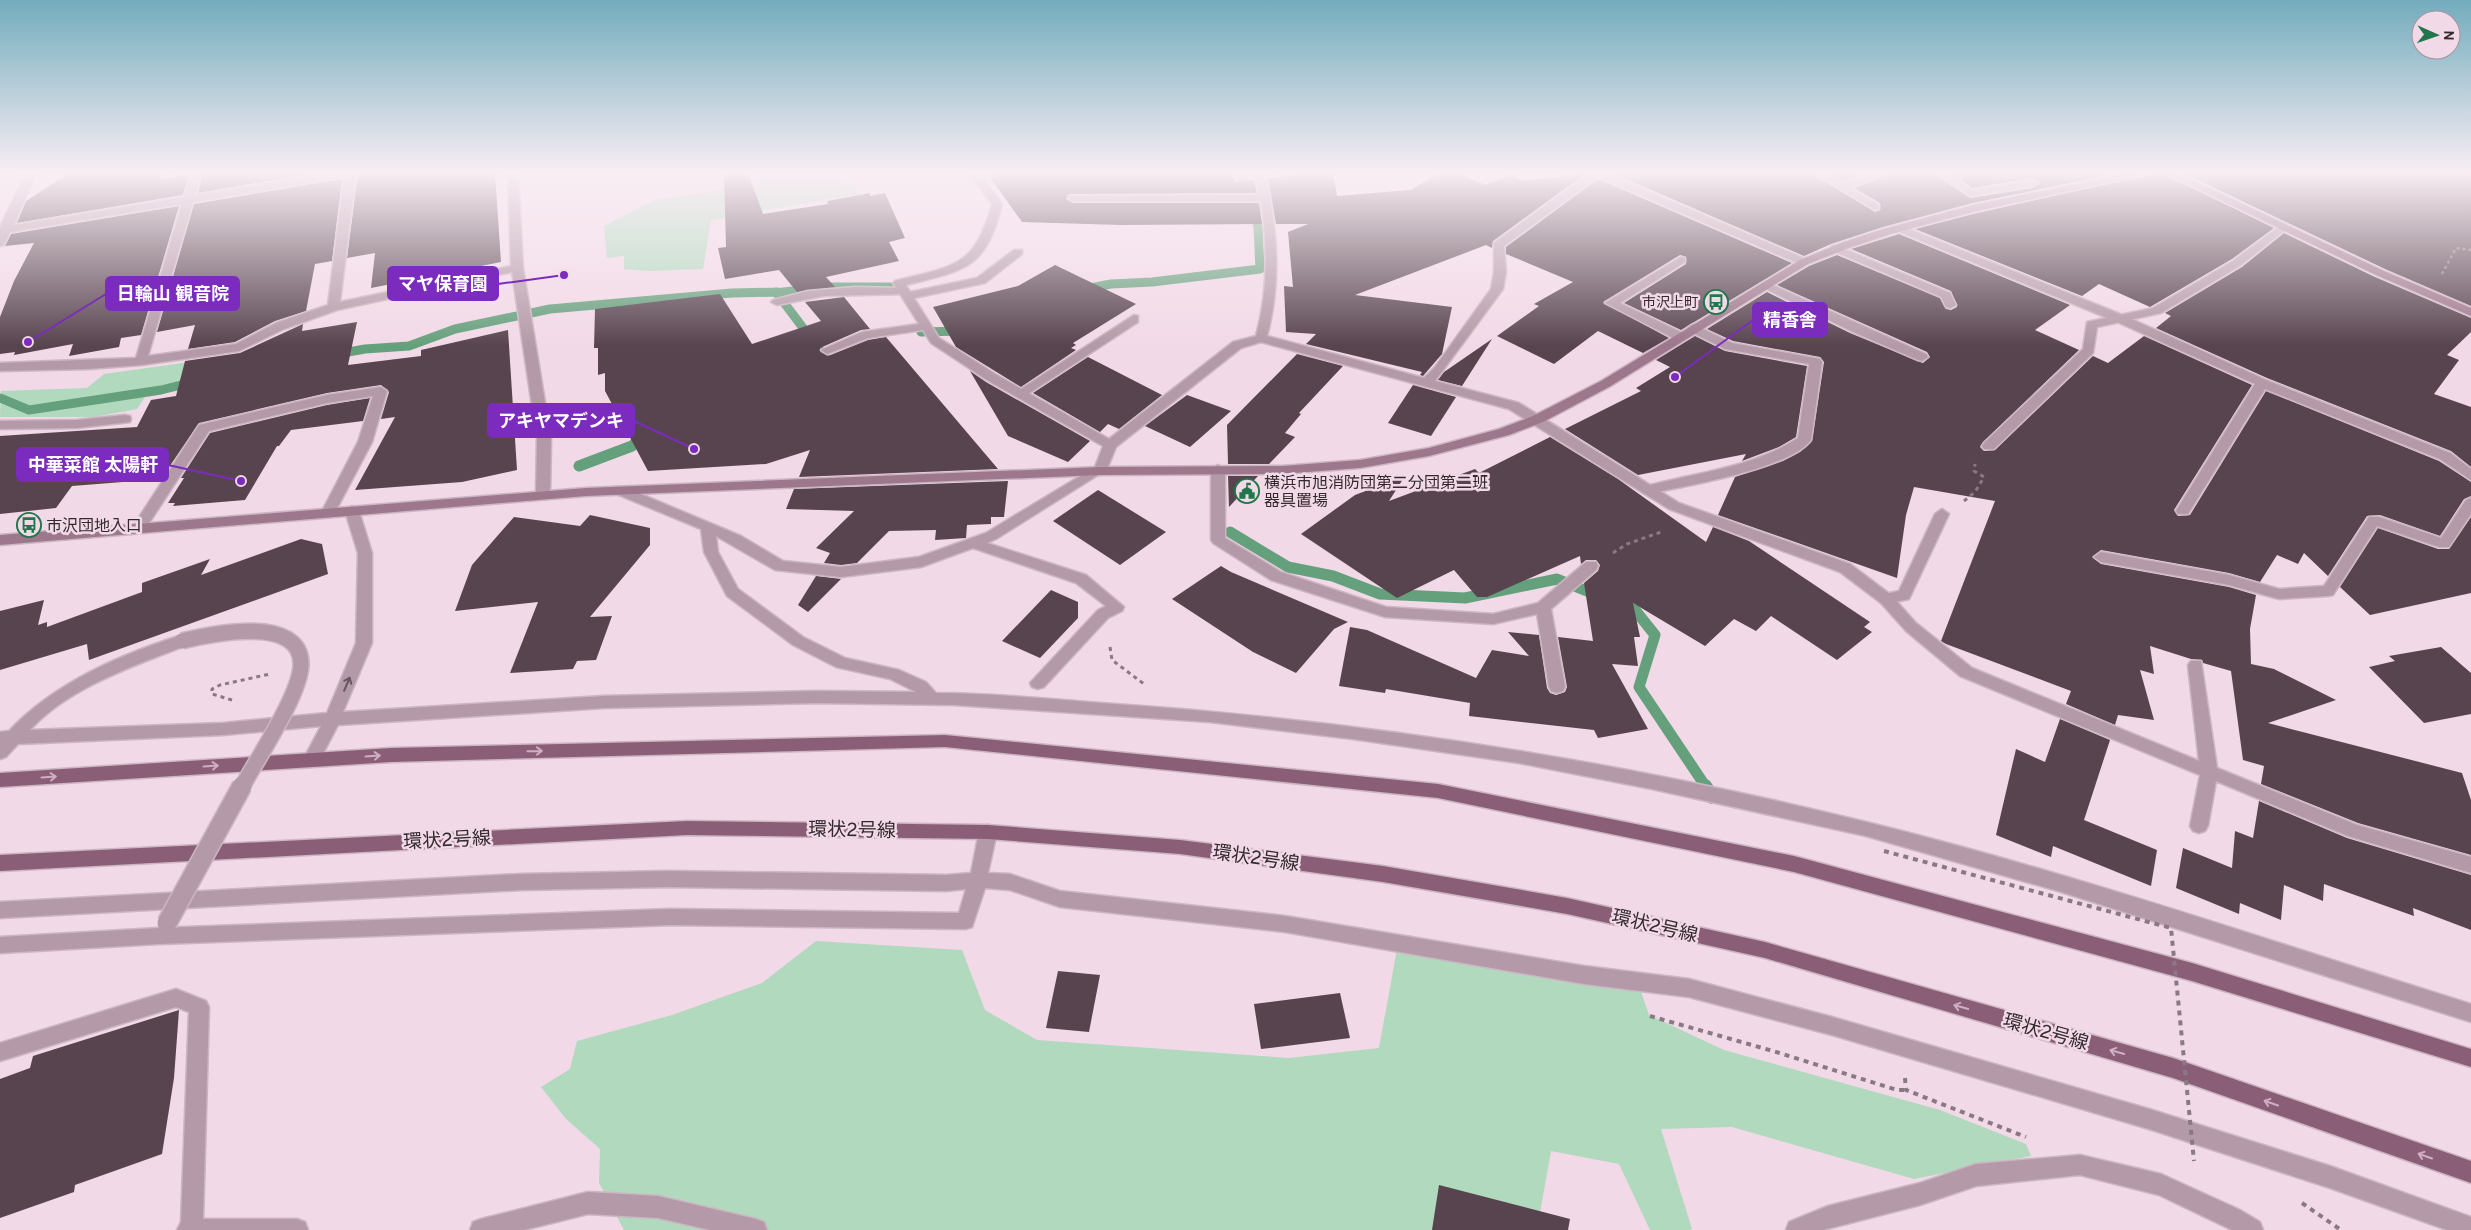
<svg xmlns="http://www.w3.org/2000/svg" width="2471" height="1230" font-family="Overpass,'Noto Sans JP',sans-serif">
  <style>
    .green { fill: #b0d9be }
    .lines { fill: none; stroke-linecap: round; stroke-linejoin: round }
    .stream-far2 { stroke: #65a07c; stroke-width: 9 }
    .stream-far1 { stroke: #65a07c; stroke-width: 11 }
    .stream { stroke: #65a07c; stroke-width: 14 }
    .building { fill: #58444f }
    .lane-casing { stroke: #ccb6c2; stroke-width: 3 }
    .street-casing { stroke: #ccb6c2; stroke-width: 3 }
    .secondary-casing { stroke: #ccb6c2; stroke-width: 3 }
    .primary-casing { stroke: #ccb6c2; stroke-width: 3 }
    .path-far2 { stroke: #897982; stroke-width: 2.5; stroke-dasharray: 3 3; stroke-linecap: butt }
    .path-far1 { stroke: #897982; stroke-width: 3; stroke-dasharray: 4 4; stroke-linecap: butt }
    .path { stroke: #897982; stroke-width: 4; stroke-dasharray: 5 5; stroke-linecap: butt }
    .lane { fill: #b49aa8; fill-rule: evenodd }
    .street { fill: #b49aa8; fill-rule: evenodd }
    .secondary { fill: #9d778c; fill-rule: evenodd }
    .primary { fill: #8b5e78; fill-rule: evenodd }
    .street-bridge-far1-casing { stroke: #ccb6c2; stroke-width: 18; stroke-linecap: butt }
    .street-bridge-casing { stroke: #ccb6c2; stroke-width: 22; stroke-linecap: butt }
    .path-bridge { stroke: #897982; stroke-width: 4; stroke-dasharray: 5 5; stroke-linecap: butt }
    .street-bridge-far1 { stroke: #b49aa8; stroke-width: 15 }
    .street-bridge { stroke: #b49aa8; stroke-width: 19 }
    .oneway { stroke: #67575f }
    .oneway2 { stroke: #ceaec0 }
    .labels { text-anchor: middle; stroke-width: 5; stroke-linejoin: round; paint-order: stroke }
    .far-poi-label { font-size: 14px; fill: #332a2f; stroke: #f2d9e7; text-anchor: end }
    .poi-label { font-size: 16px; fill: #332a2f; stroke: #f2d9e7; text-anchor: start }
    .near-street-label { font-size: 19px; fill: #332a2f; stroke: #f2d9e7 }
    .leader { fill: none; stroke: #7b2cbf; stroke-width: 2 }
    .callout-dot { fill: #7b2cbf; stroke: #f2d9e7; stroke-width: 2 }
    .callout { fill: #7b2cbf; stroke: #7b2cbf; stroke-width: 2 }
    .callout-label { font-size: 18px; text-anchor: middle; font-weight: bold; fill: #fff }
  </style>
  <rect width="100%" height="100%" fill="#f2d9e7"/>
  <g class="green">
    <polygon points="752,173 835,173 854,186 860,194 711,220 703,269 649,271 624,269 624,256 607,258 604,226 654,200 754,185"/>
    <polygon points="233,356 207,385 145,397 137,409 94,417 0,417 1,391 87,388 104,374"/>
    <polygon points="816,941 962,950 985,1010 1037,1040 1289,1058 1379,1048 1397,949 1640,989 1649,1015 1724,1050 1940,1110 2026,1144 2031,1156 1914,1179 1732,1127 1661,1129 1692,1229 1689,1230 1650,1230 1619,1164 1551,1151 1537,1230 624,1230 599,1183 600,1149 566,1119 541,1087 570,1069 577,1041 672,1015 762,983"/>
  </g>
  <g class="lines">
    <g class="stream-far2">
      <polyline points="1241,173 1246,189"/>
      <polyline points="1085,289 1111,284 1152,282 1260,269 1258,228 1254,209"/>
      <polyline points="776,292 831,365"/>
      <polyline points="921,332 962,331"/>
      <polyline points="337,354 365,349 409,346 455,329 550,309 732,293 783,292 828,287 891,287"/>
      <polyline points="0,398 29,410 161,390 193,382"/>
      <polyline points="637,442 645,436"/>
    </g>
    <g class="stream-far1">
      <polyline points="579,466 632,446 638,441"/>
      <polyline points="1230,532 1288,567 1333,576 1380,594 1465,598 1557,579 1599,596"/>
      <polyline points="1621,604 1635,610 1655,635 1639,687 1706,787"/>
    </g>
    <polyline class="stream" points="1705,786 1712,797"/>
  </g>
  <g class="building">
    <polygon points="69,173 161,173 160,179 189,174 183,195 17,223 26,201"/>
    <polygon points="203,173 315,173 198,193"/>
    <polygon points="358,173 495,173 501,262 371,288 375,253 347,258"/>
    <polygon points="724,173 748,173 763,214 828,204 827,201 870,193 870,196 885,193 905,238 889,242 899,261 826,277 835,287 797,292 779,270 725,279 718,248 726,247"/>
    <polygon points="987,173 1233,173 1235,182 1254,180 1257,193 1069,194 1066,199 1073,203 1259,203 1262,224 1121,225 1022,222"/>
    <polygon points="1312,173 1333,173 1337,196 1411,190 1439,173 1457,173 1485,185 1512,175 1522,181 1585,174 1493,241 1492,248 1486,245 1355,295 1452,307 1442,354 1423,376 1420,375 1422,372 1306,344 1316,334 1286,332 1284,286 1293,287 1288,232 1308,224 1276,224 1268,178"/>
    <polygon points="1612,173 1811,173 1875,212 1880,210 1880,203 1854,188 1891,173 1933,173 1970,198 2033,188 2040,182 2033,178 1972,188 1952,173 2118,173 1973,203 1883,227 1831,244 1804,256"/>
    <polygon points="1830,173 1866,173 1843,181"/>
    <polygon points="2154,173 2162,173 2274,228 2232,259 2150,307 2099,284 2082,296 1915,229 1973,214"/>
    <polygon points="2183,173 2471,173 2471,306 2385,269"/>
    <polygon points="342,179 332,261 315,264 306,311 275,321 235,342 188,349 195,325 157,332 194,204"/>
    <polygon points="1598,179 1792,263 1681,330 1624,303 1686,264 1686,257 1680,255 1603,302 1669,338 1643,353 1598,331 1554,364 1497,336 1539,306 1534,304 1573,282 1506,254 1506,247"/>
    <polygon points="179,206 141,335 121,338 119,347 69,356 73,344 14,355 15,352 0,354 0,317 14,281 34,243 5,246 11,234"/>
    <polygon points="2284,233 2375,277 2471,318 2471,332 2447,355 2459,360 2434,394 2471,407 2471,467 2451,451 2267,378 2156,328 2171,316 2165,313 2242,267"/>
    <polygon points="1899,234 2070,305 2035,330 2079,350 1983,442 1980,447 1984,451 1995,450 2093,356 2108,363 2144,336 2252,385 2174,510 2178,516 2190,515 2266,391 2439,461 2471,482 2471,496 2464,499 2440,536 2380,515 2367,516 2328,576 2304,553 2298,564 2277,555 2260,582 2229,573 2101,550 2092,557 2101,564 2229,587 2256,595 2250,629 2251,664 2274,669 2336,700 2268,723 2462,773 2471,800 2471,855 2358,823 2261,784 2264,766 2243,760 2231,671 2203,663 2202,660 2191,659 2150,646 2154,674 2140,670 2154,720 2118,715 2115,725 2066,704 2071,691 1946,644 1941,641 1995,501 1914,487 1906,515 1897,578 1718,515 1735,477 1783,461 1800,452 1812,441 1824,362 1820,357 1733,341 1707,329 1767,292 1850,333 1923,363 1930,357 1927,352 1777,285 1809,266 1837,255 1940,298 1946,309 1951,310 1957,307 1951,291 1851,249"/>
    <polygon points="1055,265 1136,304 1073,343 1076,345 1071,348 1076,350 1021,387 956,347 933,307 1018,286"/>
    <polygon points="720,294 752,344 821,321 805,302 844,297 870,329 861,330 820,348 820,352 828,356 868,340 886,337 998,469 799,477 810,450 766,464 648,471 605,391 605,373 598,375 598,348 594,348 595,309"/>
    <polygon points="357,322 348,365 421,356 421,350 508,330 517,470 462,482 355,490 395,417 381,419 389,392 381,385 327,393 199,423 161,479 72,486 56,508 0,514 0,436 137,427 151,400 176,396 185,361 240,353 303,324 302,331"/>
    <polygon points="1695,336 1725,351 1807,366 1796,437 1779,447 1742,461 1746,454 1638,475 1565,429 1641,391 1636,388 1670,367 1656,360"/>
    <polygon points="1492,339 1462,386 1438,380 1444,372"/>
    <polygon points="1297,354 1343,366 1299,413 1301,414 1285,433 1295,437 1269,464 1228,464 1227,425"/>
    <polygon points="1088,357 1162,395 1119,429 1108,424 1100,432 1033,393"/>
    <polygon points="970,371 986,382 1090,441 1068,462 1008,436"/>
    <polygon points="1413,385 1456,397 1431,436 1388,423"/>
    <polygon points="1187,395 1231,411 1190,447 1145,426"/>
    <polygon points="370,398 363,421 291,430 279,446 277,446 245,500 173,506 175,503 168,503 184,478 181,478 210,433 327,405"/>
    <polygon points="1550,437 1618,479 1706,542 1713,527 1749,541 1870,622 1864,627 1872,632 1837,660 1771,616 1756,631 1734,619 1705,646 1633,603 1640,637 1634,637 1638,666 1612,664 1648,729 1598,738 1594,730 1469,716 1470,703 1386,689 1385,693 1339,686 1350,627 1367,630 1476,678 1492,650 1529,656 1508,632 1539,635 1547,688 1550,693 1556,695 1565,692 1567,687 1558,637 1593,641 1584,583 1598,571 1600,565 1596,560 1586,560 1581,564 1580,556 1487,597 1477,597 1454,570 1397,598 1301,534 1355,495 1405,476 1389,501 1475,469 1479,473"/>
    <polygon points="1228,476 1258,476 1229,507"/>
    <polygon points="1008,481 1004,517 991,517 991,524 967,525 966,538 935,540 936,530 889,531 857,563 841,565 824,563 830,553 816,548 854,511 786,509 794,489"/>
    <polygon points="1098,490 1166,532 1120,565 1053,521"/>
    <polygon points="590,515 650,528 650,545 590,617 612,616 596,660 577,661 573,669 510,673 538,602 455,611 472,565 514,517 580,526"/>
    <polygon points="2471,517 2471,593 2370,615 2340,587 2378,528 2438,549 2449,549"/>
    <polygon points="301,539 322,544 328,574 89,660 87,644 0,670 0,611 44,600 38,625 47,622 47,627 142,592 142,583 210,559 201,575"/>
    <polygon points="1221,566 1231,572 1348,622 1334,629 1296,673 1253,652 1172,599"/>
    <polygon points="816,576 841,579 808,612 798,605"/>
    <polygon points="1051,590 1078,602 1078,618 1040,658 1002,641"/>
    <polygon points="2441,647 2471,673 2471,714 2424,723 2369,667 2395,661 2389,656"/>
    <polygon points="2060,719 2110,740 2084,820 2157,850 2151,886 2053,846 2051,857 1996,835 2016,749 2045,762"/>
    <polygon points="2259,801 2347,838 2471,875 2471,930 2413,908 2414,916 2324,884 2323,901 2284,885 2281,920 2240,903 2239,914 2176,888 2183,848 2232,868 2235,831 2253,838"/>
    <polygon points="1058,971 1100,975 1089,1032 1046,1028"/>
    <polygon points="1340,993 1350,1038 1261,1049 1254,1004"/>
    <polygon points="179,1010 174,1078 162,1154 75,1185 74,1192 0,1218 0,1079 30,1068 33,1056"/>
    <polygon points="1439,1185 1570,1219 1568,1230 1432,1230"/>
  </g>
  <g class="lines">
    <defs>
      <g id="lane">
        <polygon points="1935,173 1948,173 1972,190 2033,180 2038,183 2033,186 1970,196"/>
        <polygon points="2281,225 2286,228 2285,230 2241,265 2161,313 2097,327 2093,353 1994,449 1984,449 1982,446 1984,443 2083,349 2087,322 2153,308 2233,261"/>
        <polygon points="1835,245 1950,293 1956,305 1950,308 1946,307 1941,297 1831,250 1831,246"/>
        <polygon points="1681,257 1685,258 1685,262 1620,303 1685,334 1687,337 1685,340 1677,340 1605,303"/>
        <polygon points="1766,282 1926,354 1928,357 1922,361 1918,360 1851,331 1762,287 1762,283"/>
        <polygon points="856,287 904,288 910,291 904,294 824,296 777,305 771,302 773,300 808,291"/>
        <polygon points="1134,315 1138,316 1138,322 1025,396 1021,397 1015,393"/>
        <path d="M1693 324 1732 343 1820 359 1822 362 1811 440C1790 469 1684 486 1648 494L1643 493 1641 490 1643 487C1697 472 1750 469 1798 438L1809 364 1725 349 1689 331 1687 328Z"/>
        <polygon points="381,387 387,391 372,442 333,516 323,516 321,513 358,442 373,396 327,403 209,431 144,531 134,531 132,528 199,425 327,395"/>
        <polygon points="125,415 130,416 131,419 130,422 77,428 0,429 0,421 77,420"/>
        <polygon points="1942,509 1949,514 1909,599 1886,604 1881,603 1879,599 1881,595 1899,591 1935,514"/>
      </g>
      <g id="street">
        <path d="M26 173H36L14 225 184 197 191 173H201L195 195 329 173H356L340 302 511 266 508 173H518L523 268 551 439 550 495 543 499 536 495 537 439 512 272 337 310 284 329 239 351 141 365 88 369 0 371V363L136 358 182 204 10 232 4 245 0 246V227ZM344 177 328 305 276 323 236 344 148 356 193 202Z"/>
        <path d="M969 173H980L1002 204C986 269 966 270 906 285L910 292 977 278 1014 250H1022V254L985 283 914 298 939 338 995 374 1109 439 1233 342 1256 336C1268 291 1268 247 1261 201H1073L1068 198 1069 196 1259 195 1255 173H1265C1277 228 1282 281 1267 336L1424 378 1435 367 1491 289 1494 272V243L1590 173H1606L1808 260V264H1800L1598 177 1504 246 1506 272 1503 289 1435 381 1519 403 1679 503 1850 564 1891 595 1916 623 1972 668 2199 761 2188 665 2191 661H2201L2217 768 2357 825 2471 857V873L2348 836 2216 781 2208 826 2205 831 2199 833 2193 831 2190 826 2200 775 1960 676 1906 631 1881 603 1840 572 1669 509 1509 409 1261 342 1241 348 1116 447 1105 474 1098 475 996 539 987 543 1086 575 1124 607 1122 611 1108 618 1044 687 1038 689 1032 687 1030 683 1098 610 1106 606 1076 583 973 548 921 567 841 577 775 570 716 536 718 552 738 589 803 637 845 658 899 670 926 682 936 693C991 693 1046 699 1101 703 1359 720 1615 760 1866 822 2070 872 2270 941 2471 1004V1022L2058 891 1866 836 1652 789 1519 763 1353 739 1210 722 955 705 816 703 604 708 338 725 317 765 311 767 305 765 303 760 321 726 223 735 18 744 6 757 0 759V732L9 731C53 684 121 654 182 635L187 637 190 641 187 645C134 666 69 687 30 730L223 723 327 713 356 643 358 553 345 511 352 506 359 511 372 553V643L343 712 604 696 816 691 916 692 890 679 836 667 793 645 727 596 704 552 701 529 614 493 612 490 614 487H624L741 536 783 561 841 567 919 557 986 533 1095 467 1103 446 987 380 931 343 923 330 868 338 827 354 821 350 862 332 919 324 893 283 895 281C953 266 975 268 992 204Z"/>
        <polygon points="1813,173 1826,173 1843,183 1873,173 1889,173 1850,188 1879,205 1879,209 1875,210"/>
        <polygon points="1899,225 2125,316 2266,380 2450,453 2471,469 2471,480 2440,459 2265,389 2188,514 2178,514 2176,511 2255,384 2117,322 1895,230 1894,228"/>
        <polygon points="1218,465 1225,469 1225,538 1281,572 1386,607 1493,614 1538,603 1586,562 1596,562 1598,566 1596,570 1551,609 1565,687 1563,691 1557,693 1551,691 1549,687 1537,614 1493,624 1385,617 1271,580 1213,543 1211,540 1211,469"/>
        <polygon points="2471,498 2471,514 2449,547 2439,547 2377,526 2333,595 2328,596 2279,599 2229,585 2101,562 2094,557 2101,552 2229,575 2279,589 2324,586 2369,517 2379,517 2441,538 2466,500"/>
        <polygon points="988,825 994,827 997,832 988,873 1010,874 1060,891 1285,916 1584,966 1689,979 1832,1017 2149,1109 2330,1166 2471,1217 2471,1230 2447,1230 2330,1188 2149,1129 1832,1035 1689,997 1584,984 1285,932 1060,907 1010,890 985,888 972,927 966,929 671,925 159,944 0,953 0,937 159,928 671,909 959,913 966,889 946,891 668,887 521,890 0,918 0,902 521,874 668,871 946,875 971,873 979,832 982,827"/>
        <polygon points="176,989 206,1001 209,1007 203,1219 297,1219 305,1222 308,1230 177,1230 181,1222 189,1012 176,1007 0,1061 0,1043"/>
        <polygon points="2080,1155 2161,1174 2240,1210 2260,1222 2263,1230 2232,1230 2159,1195 2080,1175 1976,1186 1920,1205 1823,1230 1786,1230 1789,1222 1828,1206 1920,1183 1976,1164"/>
        <polygon points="588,1192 658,1196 756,1219 764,1222 767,1230 710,1230 658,1218 588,1214 524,1230 470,1230 473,1222 481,1219"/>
      </g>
      <g id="secondary">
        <polygon points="2129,173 2152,173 1973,212 1891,234 1849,248 1808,264 1609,387 1543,422 1509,435 1429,456 1360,468 1282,474 1100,475 586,496 0,545 0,535 586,488 1100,467 1282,466 1360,460 1429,448 1499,429 1533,416 1601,381 1800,260 1841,243 1883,229 1973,205"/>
        <polygon points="2164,173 2178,173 2384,271 2471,308 2471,316 2376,275"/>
      </g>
      <g id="primary">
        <polygon points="945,735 1438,784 1794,856 2192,963 2471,1049 2471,1067 2192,981 1794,872 1438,798 945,747 391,762 0,787 0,773 391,748"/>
        <polygon points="687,821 988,825 1180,840 1383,866 1567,898 1765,942 2173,1058 2471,1161 2471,1183 2173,1078 1765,958 1567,914 1383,882 1180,854 988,839 687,835 0,871 0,855"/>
      </g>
    </defs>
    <use href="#lane" class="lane-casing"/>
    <use href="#street" class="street-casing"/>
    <use href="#secondary" class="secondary-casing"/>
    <use href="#primary" class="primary-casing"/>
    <polyline class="path-far2" points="2442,274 2456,248 2471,250"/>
    <g class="path-far1">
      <polyline points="1964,501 1975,492 1984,477 1974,471 1975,464"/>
      <polyline points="1613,553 1627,544 1664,531"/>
      <polyline points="1110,647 1112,660 1144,684"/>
      <polyline points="232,700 212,694 212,689 220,685 270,674"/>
    </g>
    <g class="path">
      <polyline points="1650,1016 1773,1051 1897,1090 1906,1090"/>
      <polyline points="1905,1078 1906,1090 2026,1137"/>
      <polyline points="2302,1203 2341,1230"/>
    </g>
    <use href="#lane" class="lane"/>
    <use href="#street" class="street"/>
    <use href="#secondary" class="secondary"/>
    <use href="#primary" class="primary"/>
    <defs>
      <path id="street-bridge-far1" d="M182 641C210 634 302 614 301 665 300 695 257 759 242 787"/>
      <polyline id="street-bridge" points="167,923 242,786"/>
    </defs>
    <use href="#street-bridge-far1" class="street-bridge-far1-casing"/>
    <use href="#street-bridge" class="street-bridge-casing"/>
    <polyline class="path-bridge" points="1884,851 2171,928 2194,1161"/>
    <use href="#street-bridge-far1" class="street-bridge-far1"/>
    <use href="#street-bridge" class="street-bridge"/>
  </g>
  <defs><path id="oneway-shaft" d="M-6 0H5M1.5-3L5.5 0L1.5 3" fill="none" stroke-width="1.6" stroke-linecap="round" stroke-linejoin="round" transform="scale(1.25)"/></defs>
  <use class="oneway" href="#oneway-shaft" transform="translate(347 684) rotate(-67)"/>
  <g class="oneway2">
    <use href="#oneway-shaft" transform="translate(535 751) rotate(-1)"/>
    <use href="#oneway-shaft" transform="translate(373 756) rotate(-4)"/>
    <use href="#oneway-shaft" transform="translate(211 766) rotate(-4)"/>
    <use href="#oneway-shaft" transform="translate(49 777) rotate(-4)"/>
    <use href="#oneway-shaft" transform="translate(1961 1007) rotate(-164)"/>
    <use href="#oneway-shaft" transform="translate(2117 1052) rotate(-164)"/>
    <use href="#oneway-shaft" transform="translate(2271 1103) rotate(-161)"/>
    <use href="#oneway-shaft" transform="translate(2425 1156) rotate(-161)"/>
  </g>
  <linearGradient id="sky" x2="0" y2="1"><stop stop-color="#73acbd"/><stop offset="0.5" stop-color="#f9eef4"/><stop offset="1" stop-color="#f9eef4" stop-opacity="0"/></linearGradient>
  <rect width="2471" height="346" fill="url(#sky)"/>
  <defs>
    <symbol id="bus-ring" viewBox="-11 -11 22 22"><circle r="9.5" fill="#f2d9e7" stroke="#1f774b" stroke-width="1.5"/><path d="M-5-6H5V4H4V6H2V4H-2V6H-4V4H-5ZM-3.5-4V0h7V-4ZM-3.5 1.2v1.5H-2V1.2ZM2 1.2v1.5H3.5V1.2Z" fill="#1f774b"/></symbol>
    <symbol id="civic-ring" viewBox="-11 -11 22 22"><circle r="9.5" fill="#f2d9e7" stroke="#1f774b" stroke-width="1.5"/><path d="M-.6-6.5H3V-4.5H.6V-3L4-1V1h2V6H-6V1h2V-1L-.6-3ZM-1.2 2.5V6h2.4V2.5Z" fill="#1f774b"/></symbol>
  </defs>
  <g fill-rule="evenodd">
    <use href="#bus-ring" x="1702" y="288" width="28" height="28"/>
    <use href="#civic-ring" x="1233" y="477" width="28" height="28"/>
    <use href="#bus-ring" x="15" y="511" width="28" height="28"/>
  </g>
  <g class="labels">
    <g class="far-poi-label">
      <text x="1698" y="307">市沢上町</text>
    </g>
    <g class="poi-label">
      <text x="1264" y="488">横浜市旭消防団第二分団第二班<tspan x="1264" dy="18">器具置場</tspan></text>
      <text x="46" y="531">市沢団地入口</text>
    </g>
    <g class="near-street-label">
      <text transform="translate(852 829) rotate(1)" y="7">環状2号線</text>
      <text transform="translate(447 839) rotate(-3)" y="7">環状2号線</text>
      <text transform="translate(1256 857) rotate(8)" y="7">環状2号線</text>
      <text transform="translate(1655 925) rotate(13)" y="7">環状2号線</text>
      <text transform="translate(2046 1031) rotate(16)" y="7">環状2号線</text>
    </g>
  </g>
  <path class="leader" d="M564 275L498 284M28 342L106 294M1675 377L1753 320M694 449L634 421M241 481L168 465"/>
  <g class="callout-dot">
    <circle cx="564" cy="275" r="5"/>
    <circle cx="28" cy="342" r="5"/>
    <circle cx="1675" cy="377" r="5"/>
    <circle cx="694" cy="449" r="5"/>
    <circle cx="241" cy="481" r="5"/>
  </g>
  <g class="callout">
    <rect x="388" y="267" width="110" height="33" rx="5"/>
    <rect x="106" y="277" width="133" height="33" rx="5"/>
    <rect x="1753" y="303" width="74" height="33" rx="5"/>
    <rect x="488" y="404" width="146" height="33" rx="5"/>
    <rect x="17" y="448" width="151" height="33" rx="5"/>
  </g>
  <g class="callout-label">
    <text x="443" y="290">マヤ保育園</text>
    <text x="173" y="300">日輪山 観音院</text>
    <text x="1790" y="326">精香舎</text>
    <text x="561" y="427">アキヤマデンキ</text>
    <text x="93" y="471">中華菜館 太陽軒</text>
  </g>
  <g transform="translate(2436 35) rotate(92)"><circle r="24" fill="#f2d9e7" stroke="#a6939d"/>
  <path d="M0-4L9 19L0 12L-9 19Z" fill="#1f774b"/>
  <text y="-8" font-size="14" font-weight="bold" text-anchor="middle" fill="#332a2f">N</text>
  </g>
</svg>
